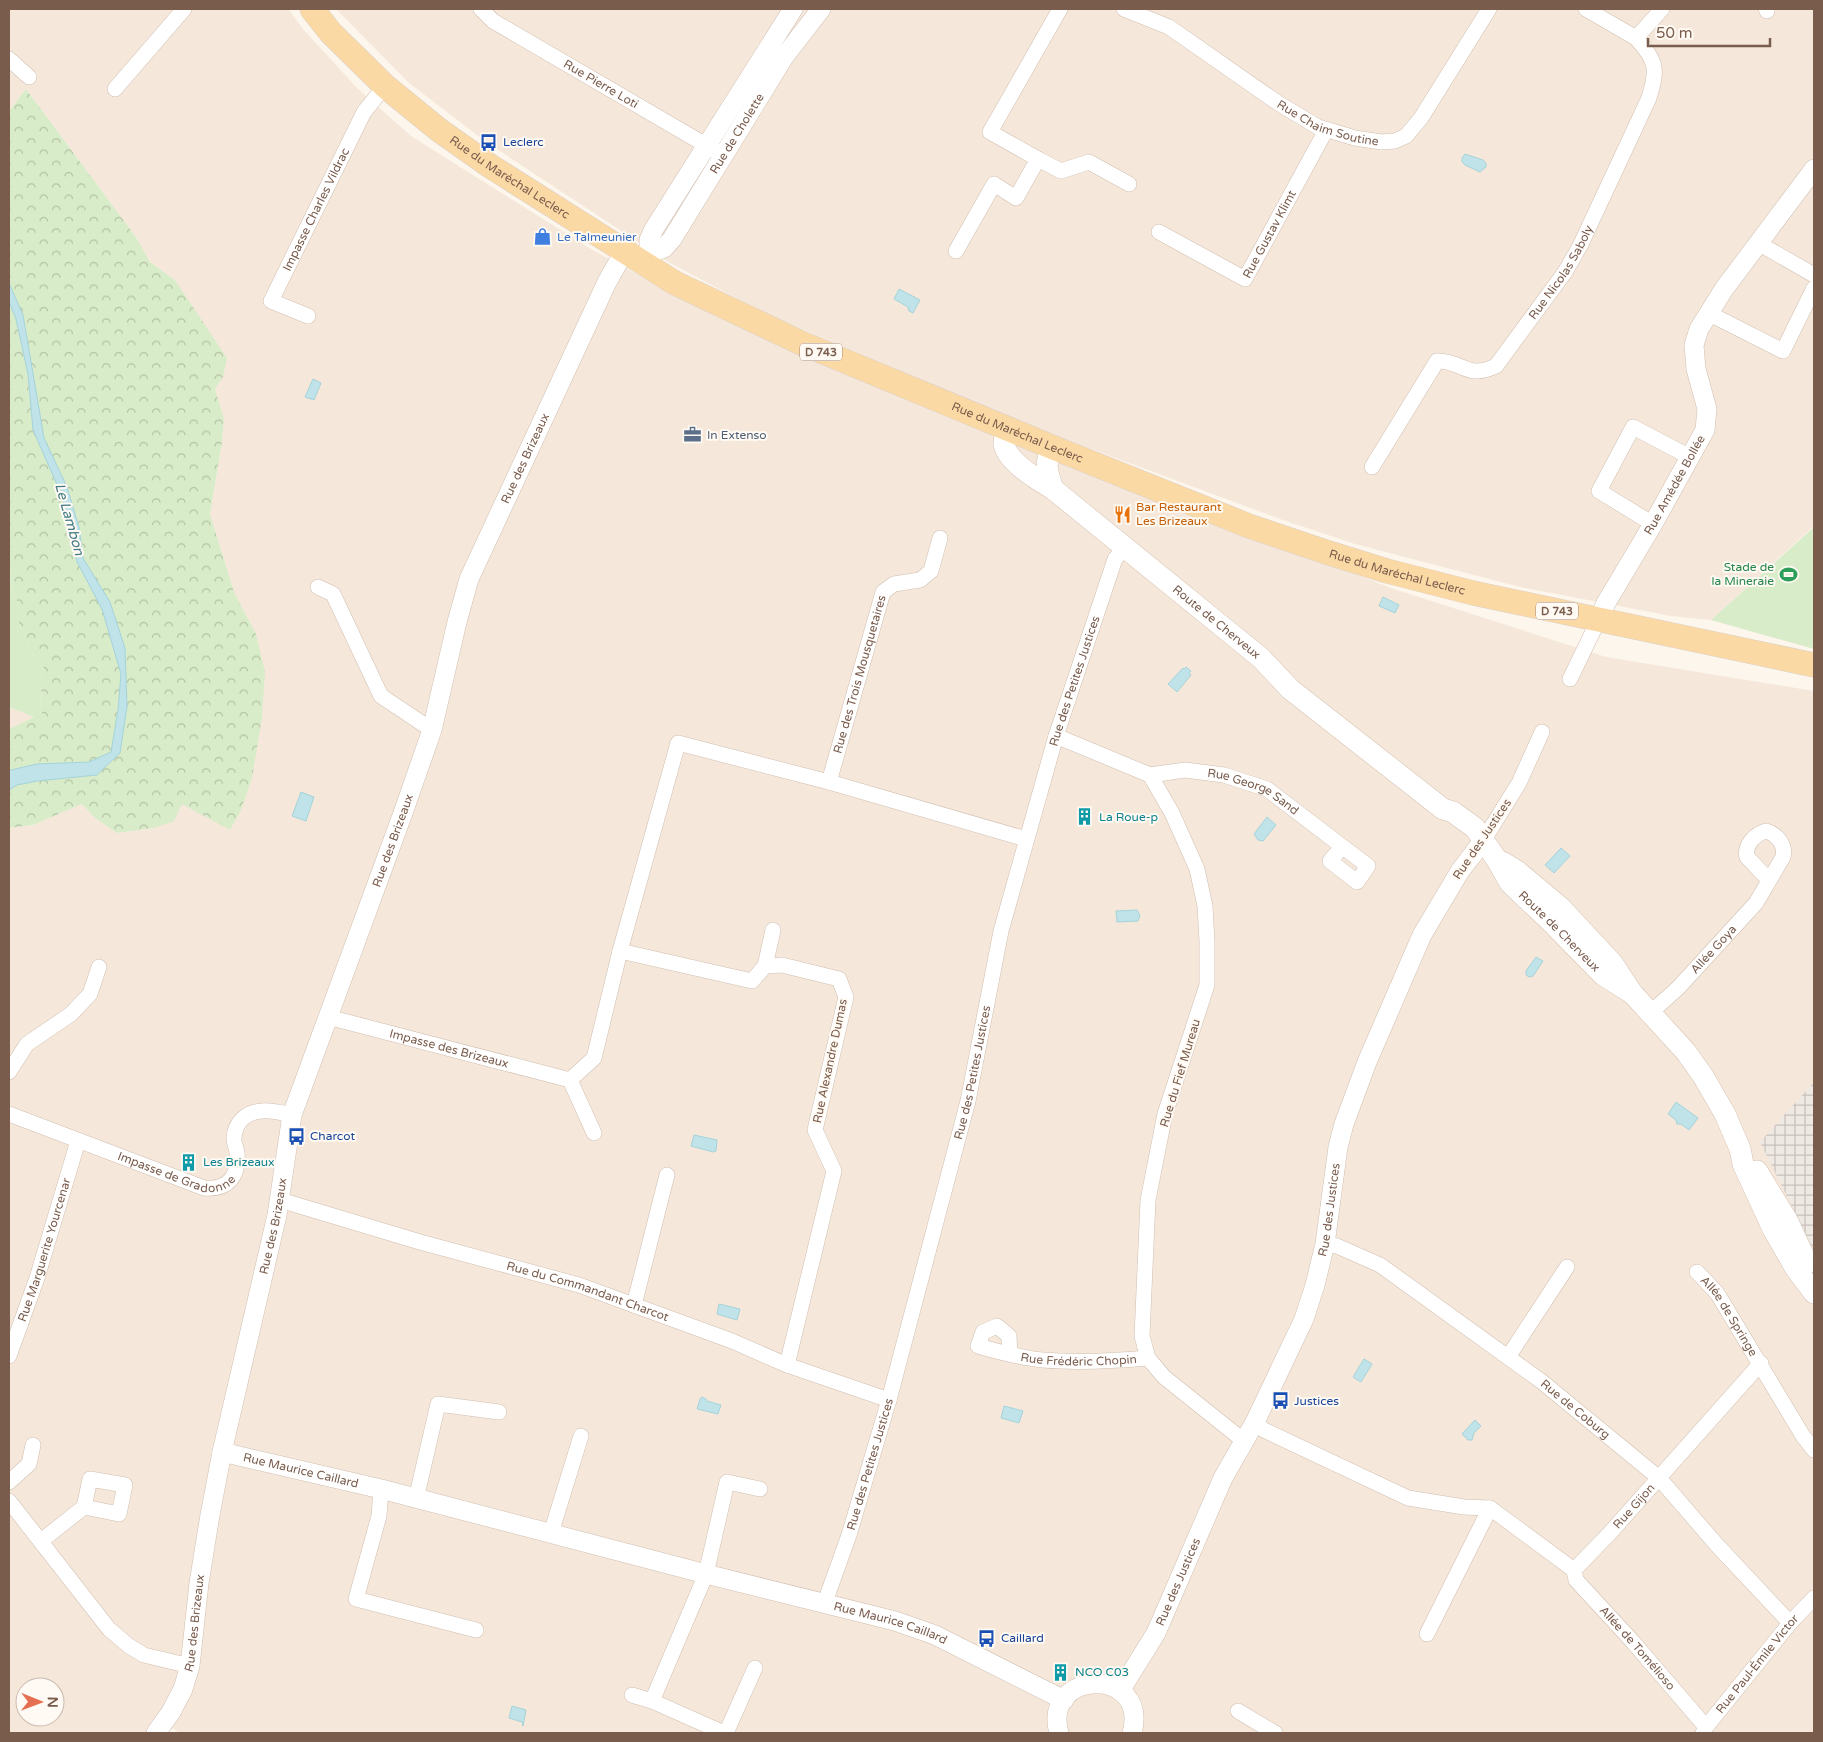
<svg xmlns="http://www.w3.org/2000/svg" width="1823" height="1742" font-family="'Varela Round',sans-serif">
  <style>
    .residential { fill: #f5e8da; fill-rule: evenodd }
    .industrial { fill: url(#industrial-grid) }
    .green { fill: #d8ecc9 }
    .forest { fill: url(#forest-crowns) }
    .water { fill: #bfe3e8; stroke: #a5d3da }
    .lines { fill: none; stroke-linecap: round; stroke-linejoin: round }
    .minor-casing { stroke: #d1beb0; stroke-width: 16 }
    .tertiary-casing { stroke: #d1beb0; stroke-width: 20 }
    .secondary-casing { stroke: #d6c0b0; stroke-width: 22 }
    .primary-casing { stroke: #dad1cd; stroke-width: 25 }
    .minor { stroke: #fff; stroke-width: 15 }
    .tertiary { stroke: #fff; stroke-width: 19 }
    .secondary { stroke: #fff; stroke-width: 21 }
    .primary { stroke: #fbd9a5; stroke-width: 24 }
    .labels { text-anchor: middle; stroke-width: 4; stroke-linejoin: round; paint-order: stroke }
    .shield { fill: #fffaf3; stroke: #a28b7f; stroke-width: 1 }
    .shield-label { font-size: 11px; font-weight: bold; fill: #7a5c4d }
    .street-label { font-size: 12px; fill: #7a5c4d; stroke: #fffaf3 }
    .transit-label { font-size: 12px; fill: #164399; stroke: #fffaf3; text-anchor: start }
    .shop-label { font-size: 12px; fill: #366cbe; stroke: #fffaf3; text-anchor: start }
    .service-label { font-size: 12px; fill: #4e5e75; stroke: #fffaf3; text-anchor: start }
    .food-label { font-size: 12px; fill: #c56008; stroke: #fffaf3; text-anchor: start }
    .leisure-label { font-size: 12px; fill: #27864d; stroke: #fffaf3; text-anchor: end }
    .culture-label { font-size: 12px; fill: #0d838f; stroke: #fffaf3; text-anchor: start }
    .water-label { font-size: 14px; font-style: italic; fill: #437c86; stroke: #fffaf3 }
  </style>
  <defs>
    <pattern id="industrial-grid" width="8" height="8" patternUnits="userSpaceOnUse" patternTransform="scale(1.25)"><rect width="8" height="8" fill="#efe9e4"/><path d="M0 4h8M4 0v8" fill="none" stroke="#c7c0bb"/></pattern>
    <pattern id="forest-crowns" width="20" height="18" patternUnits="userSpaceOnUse" patternTransform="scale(1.25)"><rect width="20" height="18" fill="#d8ecc9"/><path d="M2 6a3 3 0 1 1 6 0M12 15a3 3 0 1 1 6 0" fill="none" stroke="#b4c2a5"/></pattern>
  </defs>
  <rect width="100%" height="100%" fill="#fdf6ec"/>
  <g class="residential">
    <path d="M9 9H288L303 29 357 88 411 136 591 249 692 304 816 362 973 428 1394 589 1606 657 1814 691V1733H179L173 1728 168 1733H9V828L33 825 82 804 95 818 117 833 154 828 256 634 234 592 210 514 222 443 224 419 215 389 223 377 175 280 150 262 136 237 26 89 9 111ZM25 1687H55V1717H25Z"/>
    <polygon points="336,9 1814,9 1814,526 1711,620 1671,616 1520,587 1355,544 1280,519 1051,434 766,314 670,263 486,142 409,83"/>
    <polygon points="9,707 34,717 9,729"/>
  </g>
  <polygon class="industrial" points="1814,1082 1814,1251 1760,1142"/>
  <g class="green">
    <polygon points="1814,527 1814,649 1711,620"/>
    <polygon points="9,562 11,570 10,585 19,605 19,625 34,656 44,668 41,682 42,717 34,717 9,707"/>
  </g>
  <polygon class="forest" points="26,89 136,237 150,262 175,280 227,358 223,377 215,389 224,419 222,443 210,514 234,592 256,634 265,672 262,718 252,778 241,810 230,830 182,804 174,821 154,828 117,833 95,818 82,804 33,825 9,828 9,729 34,717 42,717 41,682 44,668 34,656 19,625 19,605 10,585 11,570 9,562 9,111"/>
  <g class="water">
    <polygon points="1465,154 1483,160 1486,163 1486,167 1480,172 1465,165 1462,162 1462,158"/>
    <polygon points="9,283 23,315 44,438 67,487 79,527 83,558 110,602 125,648 127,707 120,753 97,775 37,781 17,785 9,790 9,771 11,770 37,764 89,762 111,752 118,710 121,674 102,609 77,562 62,496 33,430 28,374 16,319 9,302"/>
    <polygon points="899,289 920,300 913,313 909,311 908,307 894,299"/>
    <polygon points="313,379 321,383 314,400 305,397"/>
    <polygon points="1383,597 1399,605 1395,613 1379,606"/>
    <polygon points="1186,667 1191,671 1189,673 1191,675 1177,692 1168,684 1183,668 1184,669"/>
    <polygon points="301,792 314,797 306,821 292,816"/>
    <polygon points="1267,817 1276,825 1263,841 1258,840 1254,834"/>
    <polygon points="1561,848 1570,856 1554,873 1545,865"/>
    <polygon points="1137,910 1140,915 1138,921 1117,922 1116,911"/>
    <polygon points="1536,957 1543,961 1533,976 1529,977 1526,975 1526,971"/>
    <polygon points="1676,1102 1698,1118 1689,1130 1681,1124 1677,1124 1676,1120 1668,1114"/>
    <polygon points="694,1135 717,1140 716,1151 713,1152 691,1146"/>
    <polygon points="719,1304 740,1309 737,1320 717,1314"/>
    <polygon points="1364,1359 1372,1364 1361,1382 1353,1377"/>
    <polygon points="702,1397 706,1399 707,1401 721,1405 718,1414 697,1409 700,1399"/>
    <polygon points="1004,1406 1023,1411 1019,1423 1001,1418"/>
    <polygon points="1475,1420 1481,1426 1474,1433 1472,1440 1468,1440 1462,1434"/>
    <polygon points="512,1706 526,1710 523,1726 522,1722 509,1718"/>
  </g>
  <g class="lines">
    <defs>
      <g id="minor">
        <path id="s1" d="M481 9 493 21 716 151"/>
        <path id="s2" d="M1124 9 1169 27 1278 103 1318 127 1355 138 1381 142 1395 141 1406 136 1421 118 1489 9"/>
        <polyline points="1586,9 1636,38"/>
        <polyline points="1766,9 1767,11"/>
        <polyline points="9,59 29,77"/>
        <polyline points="115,89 184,9"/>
        <polyline points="1038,159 1061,171 1089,162 1129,184"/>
        <path id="s3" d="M1159 232 1245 279 1326 130"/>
        <polyline points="1758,243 1814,275"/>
        <polyline points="956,251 994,184 1016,198 1038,159 990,132 1060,9"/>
        <polyline points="1708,313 1783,351 1814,288"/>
        <path id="s4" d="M308 316 271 301 364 112 385 86"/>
        <path id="s5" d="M1372 467 1437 361C1462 360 1466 380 1496 366L1565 272 1580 246 1649 98C1658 69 1657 61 1636 38L1662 9"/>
        <polyline points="1653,524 1599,491 1633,427 1690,457"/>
        <polyline points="318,587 333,594 381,696 432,730"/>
        <polyline points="1570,679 1599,619"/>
        <polyline points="1056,736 1150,775 1172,813 1197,869 1205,906 1207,941 1207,985 1165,1114 1148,1200 1142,1336 1148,1358 1164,1377 1244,1441"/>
        <path id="s6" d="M1150 775 1185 770 1224 775 1267 789 1368 866 1357 882 1330 861 1342 847"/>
        <path id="s7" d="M829 782 883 592 894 584 920 580 931 571 940 538"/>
        <polyline points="1483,841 1519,783 1542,732"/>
        <polyline points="620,951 752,981 765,966 782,965 839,979 846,997 815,1130 834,1171 787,1365"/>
        <polyline points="765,966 773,930"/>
        <path id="s8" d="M1650 1013 1678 988 1756 903 1783 857C1786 845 1777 834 1766 831 1755 834 1744 845 1747 857L1769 880"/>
        <path id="s9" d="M328 1017 570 1080"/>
        <polyline points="9,1072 27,1044 71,1014 90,994 99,967"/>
        <path id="s10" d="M9 1114 204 1188C229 1190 239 1176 237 1153 237 1148 233 1142 234 1138 235 1122 246 1112 262 1111 271 1110 283 1113 292 1115"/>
        <polyline points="594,1133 570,1080 594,1058 620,951 678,743 829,782 1026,839"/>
        <path id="s11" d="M280 1200 420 1242 579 1285 732 1341 787 1365 889 1400"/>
        <path id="s12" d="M1325 1244 1337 1246 1380 1265 1541 1381 1659 1478 1716 1544 1790 1623"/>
        <path id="s13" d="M1697 1272 1717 1293 1803 1436 1814 1450"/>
        <polyline points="634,1305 667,1175"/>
        <path id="s14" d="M1010 1354 1009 1336 997 1326 983 1332 978 1346C999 1352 1021 1358 1043 1360 1078 1363 1114 1361 1148 1358"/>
        <path id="s15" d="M9 1356 37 1278 78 1141"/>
        <polyline points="1508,1357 1567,1267"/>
        <path id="s16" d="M1255 1422 1264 1430 1408 1498 1464 1507 1490 1508 1574 1570 1609 1534 1761 1363"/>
        <polyline points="9,1482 29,1464 33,1445"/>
        <polyline points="381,1489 379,1516 356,1599 476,1630"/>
        <polyline points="416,1499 438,1404 499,1412"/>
        <polyline points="9,1501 109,1629 129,1646 144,1655 190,1666"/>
        <polyline points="551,1533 581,1436"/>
        <polyline points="41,1541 84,1507 119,1514 125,1485 90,1479 84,1507"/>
        <path id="s17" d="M1574 1570 1576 1580 1633 1642 1706 1727"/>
        <path id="s18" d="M825 1602 849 1535 889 1400 968 1101 1001 931 1056 736 1115 559 1125 547"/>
        <polyline points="1427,1634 1490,1508"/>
        <polyline points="632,1695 652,1701"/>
        <polyline points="1238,1711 1275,1733"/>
        <polyline points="724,1733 652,1701 706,1574 727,1482 760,1489"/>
        <polyline points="726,1733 755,1668"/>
        <path id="s19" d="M1703 1733 1706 1727 1790 1623 1814 1598"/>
      </g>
      <g id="tertiary">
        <polyline points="649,254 649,240 654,229 793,9"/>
        <path id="s20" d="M641 263 649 254 664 248 672 239 784 57 821 9"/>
        <path id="s21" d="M1599 619 1606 603 1653 524 1705 430 1707 409 1696 369 1694 345 1699 329 1724 289 1814 169"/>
        <path id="s22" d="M222 1452 381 1489 706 1574 895 1621 935 1635 1064 1700"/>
        <path id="s23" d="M1120 1691 1156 1633 1223 1478 1255 1422 1304 1319 1315 1285 1325 1244 1338 1147 1344 1124 1367 1062 1422 935 1460 871 1483 841"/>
        <path id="s24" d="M156 1733 171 1712 183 1689 190 1666 199 1583 210 1515 222 1452 277 1215 292 1115 403 813 432 730 457 622 469 579 607 282 624 252"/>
        <path d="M1059 1733C1041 1669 1150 1666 1132 1733"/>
      </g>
      <g id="secondary">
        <path id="s25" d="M1006 429C1006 433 1004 440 1004 444 1007 462 1038 480 1053 489L1261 658 1290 689 1443 809 1453 812 1475 828 1497 860 1510 883 1549 920 1603 975 1632 993"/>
        <path d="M1052 447C1044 465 1047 471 1053 489"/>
        <polyline points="1502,862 1517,871 1560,907 1613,964 1632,993 1686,1052 1703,1076 1725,1114 1740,1149 1743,1164 1773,1229 1796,1269 1814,1293"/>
        <polyline points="1757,1171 1787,1220 1807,1263"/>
      </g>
      <g id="primary">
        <path id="s26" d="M312 9 331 33 385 86 439 130 490 166 675 283 799 342 1052 447 1249 526 1329 553 1387 571 1473 593 1814 665"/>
      </g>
    </defs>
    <use href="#minor" class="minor-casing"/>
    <use href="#tertiary" class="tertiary-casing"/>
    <use href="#secondary" class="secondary-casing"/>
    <use href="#primary" class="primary-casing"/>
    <use href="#minor" class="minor"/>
    <use href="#tertiary" class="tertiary"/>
    <use href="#secondary" class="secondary"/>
    <use href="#primary" class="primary"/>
  </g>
  <defs>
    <symbol id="bus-bare" viewBox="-9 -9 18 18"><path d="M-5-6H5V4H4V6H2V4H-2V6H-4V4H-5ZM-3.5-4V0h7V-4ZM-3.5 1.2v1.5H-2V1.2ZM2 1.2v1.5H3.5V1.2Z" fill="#1a4fb4" stroke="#fffaf3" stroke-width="2.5" paint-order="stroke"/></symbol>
    <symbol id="shop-bare" viewBox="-9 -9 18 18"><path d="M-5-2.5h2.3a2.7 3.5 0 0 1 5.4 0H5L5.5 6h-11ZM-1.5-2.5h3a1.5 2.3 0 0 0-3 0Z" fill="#3f7fe0" stroke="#fffaf3" stroke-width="2.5" paint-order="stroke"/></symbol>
    <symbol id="office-bare" viewBox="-9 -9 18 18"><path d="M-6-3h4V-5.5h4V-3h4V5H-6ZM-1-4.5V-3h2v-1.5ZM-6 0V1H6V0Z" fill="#5c6f8a" stroke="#fffaf3" stroke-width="2.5" paint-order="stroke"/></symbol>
    <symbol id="restaurant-bare" viewBox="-9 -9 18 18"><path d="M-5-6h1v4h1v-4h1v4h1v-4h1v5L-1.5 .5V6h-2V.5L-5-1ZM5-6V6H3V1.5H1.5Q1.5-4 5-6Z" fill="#e8710a" stroke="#fffaf3" stroke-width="2.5" paint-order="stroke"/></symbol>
    <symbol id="stadium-bare" viewBox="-9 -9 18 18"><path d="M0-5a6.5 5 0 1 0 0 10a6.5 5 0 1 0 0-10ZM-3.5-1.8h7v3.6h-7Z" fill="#2e9e5b" stroke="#fffaf3" stroke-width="2.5" paint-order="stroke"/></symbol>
    <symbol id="building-bare" viewBox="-9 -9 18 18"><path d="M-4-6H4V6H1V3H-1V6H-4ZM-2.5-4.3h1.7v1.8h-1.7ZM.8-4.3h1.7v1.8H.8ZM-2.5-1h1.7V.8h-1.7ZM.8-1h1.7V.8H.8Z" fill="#0f9aa8" stroke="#fffaf3" stroke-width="2.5" paint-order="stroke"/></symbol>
  </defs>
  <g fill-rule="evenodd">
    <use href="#bus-bare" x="476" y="130" width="25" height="25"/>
    <use href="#shop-bare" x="530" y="224" width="25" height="25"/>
    <use href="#office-bare" x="680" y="422" width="25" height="25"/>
    <use href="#restaurant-bare" x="1110" y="502" width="25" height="25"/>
    <use href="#stadium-bare" x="1776" y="562" width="25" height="25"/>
    <use href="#building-bare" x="1072" y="804" width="25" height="25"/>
    <use href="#bus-bare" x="284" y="1124" width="25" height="25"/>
    <use href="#building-bare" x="176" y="1150" width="25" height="25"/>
    <use href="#bus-bare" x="1268" y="1388" width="25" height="25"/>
    <use href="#bus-bare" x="974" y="1626" width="25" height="25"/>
    <use href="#building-bare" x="1048" y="1660" width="25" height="25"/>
  </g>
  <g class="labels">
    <g class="shield">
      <rect x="800" y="343.5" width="42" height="17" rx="4"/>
      <rect x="1536" y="602.5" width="42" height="17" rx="4"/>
    </g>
    <g class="shield-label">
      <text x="821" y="356">D 743</text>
      <text x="1557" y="615">D 743</text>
    </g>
    <g class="street-label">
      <text dy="4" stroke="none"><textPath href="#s1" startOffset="142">Rue Pierre Loti</textPath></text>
      <text dy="4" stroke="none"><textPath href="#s2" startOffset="236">Rue Chaim Soutine</textPath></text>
      <text dy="4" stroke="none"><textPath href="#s20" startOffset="164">Rue de Cholette</textPath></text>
      <text dy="4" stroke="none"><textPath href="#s26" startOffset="261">Rue du Maréchal Leclerc</textPath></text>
      <text dy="4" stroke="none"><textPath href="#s4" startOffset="142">Impasse Charles Vildrac</textPath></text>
      <text dy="4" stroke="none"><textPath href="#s3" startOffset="149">Rue Gustav Klimt</textPath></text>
      <text dy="4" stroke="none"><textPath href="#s5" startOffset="300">Rue Nicolas Saboly</textPath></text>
      <text dy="4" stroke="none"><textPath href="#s26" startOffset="831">Rue du Maréchal Leclerc</textPath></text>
      <text dy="4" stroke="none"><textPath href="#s24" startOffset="1335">Rue des Brizeaux</textPath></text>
      <text dy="4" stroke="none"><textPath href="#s21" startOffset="154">Rue Amédée Bollée</textPath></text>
      <text dy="4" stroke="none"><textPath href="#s26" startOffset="1236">Rue du Maréchal Leclerc</textPath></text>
      <text dy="4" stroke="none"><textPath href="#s25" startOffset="294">Route de Cherveux</textPath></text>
      <text dy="4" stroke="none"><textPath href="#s7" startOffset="112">Rue des Trois Mousquetaires</textPath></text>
      <text dy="4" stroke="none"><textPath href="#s18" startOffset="955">Rue des Petites Justices</textPath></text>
      <text dy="4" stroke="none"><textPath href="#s6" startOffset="108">Rue George Sand</textPath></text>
      <text transform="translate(1482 839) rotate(-56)" y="4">Rue des Justices</text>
      <text dy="4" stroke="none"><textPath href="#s24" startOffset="929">Rue des Brizeaux</textPath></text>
      <text dy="4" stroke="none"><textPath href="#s25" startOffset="760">Route de Cherveux</textPath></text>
      <text dy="4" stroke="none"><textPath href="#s8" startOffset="90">Allée Goya</textPath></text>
      <text dy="4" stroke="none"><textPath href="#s9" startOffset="125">Impasse des Brizeaux</textPath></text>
      <text transform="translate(830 1061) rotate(-78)" y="4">Rue Alexandre Dumas</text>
      <text dy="4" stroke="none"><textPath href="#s18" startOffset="550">Rue des Petites Justices</textPath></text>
      <text transform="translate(1180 1073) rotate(-73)" y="4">Rue du Fief Mureau</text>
      <text dy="4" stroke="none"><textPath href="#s10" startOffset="179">Impasse de Gradonne</textPath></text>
      <text dy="4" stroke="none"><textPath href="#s23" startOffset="528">Rue des Justices</textPath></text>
      <text dy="4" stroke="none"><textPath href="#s24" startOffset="524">Rue des Brizeaux</textPath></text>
      <text dy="4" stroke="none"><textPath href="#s15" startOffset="112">Rue Marguerite Yourcenar</textPath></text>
      <text dy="4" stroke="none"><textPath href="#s11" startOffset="321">Rue du Commandant Charcot</textPath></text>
      <text dy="4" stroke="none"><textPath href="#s13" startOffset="55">Allée de Springe</textPath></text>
      <text dy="4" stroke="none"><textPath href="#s14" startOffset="166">Rue Frédéric Chopin</textPath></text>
      <text dy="4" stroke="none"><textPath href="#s12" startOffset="302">Rue de Coburg</textPath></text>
      <text dy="4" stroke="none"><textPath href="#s18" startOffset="145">Rue des Petites Justices</textPath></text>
      <text dy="4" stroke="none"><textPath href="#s22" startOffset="81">Rue Maurice Caillard</textPath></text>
      <text dy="4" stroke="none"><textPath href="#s16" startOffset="446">Rue Gijon</textPath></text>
      <text dy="4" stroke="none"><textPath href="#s23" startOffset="124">Rue des Justices</textPath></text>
      <text dy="4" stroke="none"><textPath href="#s22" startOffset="690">Rue Maurice Caillard</textPath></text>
      <text dy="4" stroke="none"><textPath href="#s24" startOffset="119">Rue des Brizeaux</textPath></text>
      <text dy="4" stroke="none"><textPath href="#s17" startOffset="102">Allée de Tomélioso</textPath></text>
      <text dy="4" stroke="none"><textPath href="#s19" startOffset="88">Rue Paul-Émile Victor</textPath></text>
    </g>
    <g class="transit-label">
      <text x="503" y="146">Leclerc</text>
      <text x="310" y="1140">Charcot</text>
      <text x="1294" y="1405">Justices</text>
      <text x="1001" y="1642">Caillard</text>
    </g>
    <g class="shop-label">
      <text x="557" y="241">Le Talmeunier</text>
    </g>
    <g class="service-label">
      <text x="707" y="439">In Extenso</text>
    </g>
    <g class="food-label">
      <text x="1136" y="511">Bar Restaurant<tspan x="1136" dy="14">Les Brizeaux</tspan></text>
    </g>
    <g class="leisure-label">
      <text x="1774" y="571">Stade de<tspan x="1774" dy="14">la Mineraie</tspan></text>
    </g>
    <g class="culture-label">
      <text x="1099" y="821">La Roue-p</text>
      <text x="203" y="1166">Les Brizeaux</text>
      <text x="1075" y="1676">NCO C03</text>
    </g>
    <g class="water-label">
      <text transform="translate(70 519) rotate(74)" y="5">Le Lambon</text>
    </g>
  </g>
  <rect width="1823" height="1742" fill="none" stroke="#7a5c4d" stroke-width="20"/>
  <g transform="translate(40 1702) rotate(91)"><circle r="24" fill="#fffaf3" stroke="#cabbb1"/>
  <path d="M0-4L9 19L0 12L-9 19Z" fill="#e76f51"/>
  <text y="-8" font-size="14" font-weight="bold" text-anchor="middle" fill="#7a5c4d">N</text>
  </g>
  <path d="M1648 38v8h122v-8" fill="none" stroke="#7a5c4d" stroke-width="2.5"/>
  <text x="1656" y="38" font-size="15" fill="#7a5c4d" stroke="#fffaf3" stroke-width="4" paint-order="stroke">50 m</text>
</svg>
